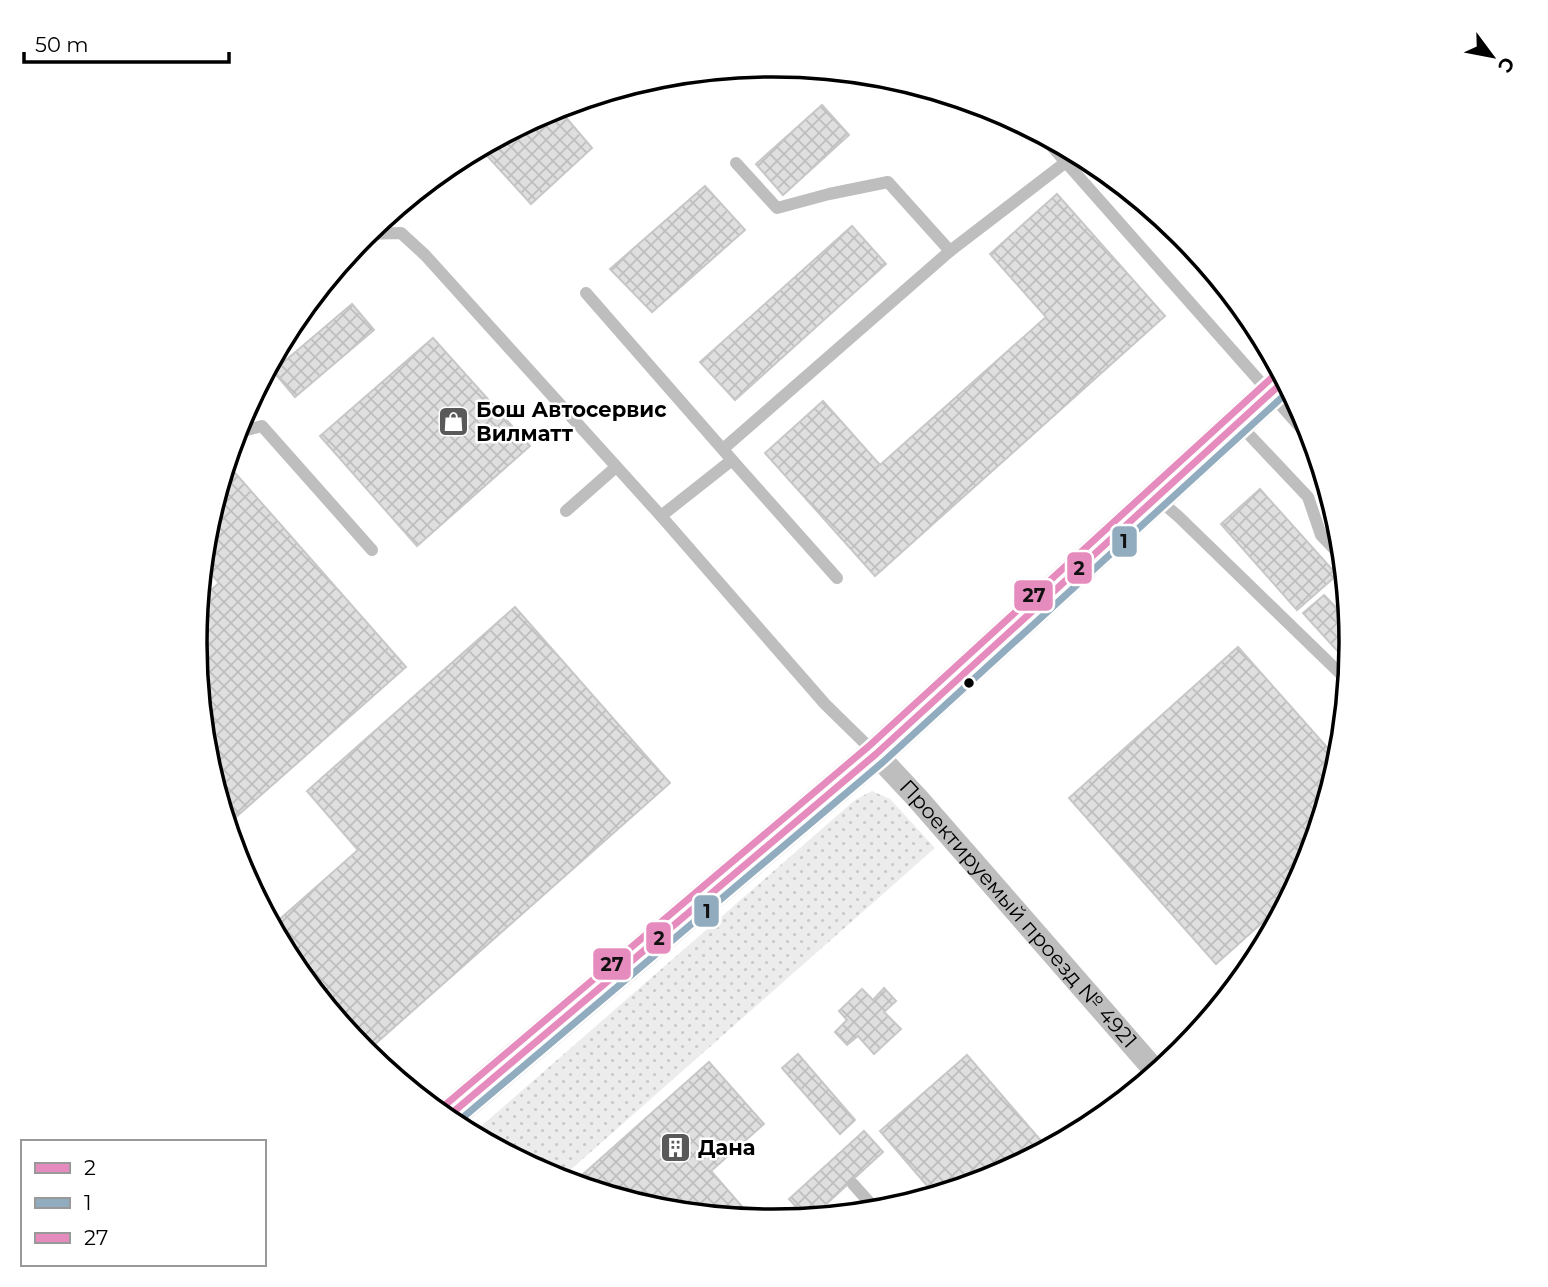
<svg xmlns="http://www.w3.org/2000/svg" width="1548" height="1287" font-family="Montserrat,sans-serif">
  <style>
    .green { fill: url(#green-dots) }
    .building { fill: url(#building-cross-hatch); stroke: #c7c7c7; stroke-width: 2 }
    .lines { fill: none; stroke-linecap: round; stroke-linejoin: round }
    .service { stroke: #bebebe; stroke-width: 12 }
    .minor { stroke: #bebebe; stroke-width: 23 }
    .secondary { stroke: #b8b8b8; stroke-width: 33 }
    .bus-1-casing { stroke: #fff; stroke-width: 12 }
    .bus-2-casing { stroke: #fff; stroke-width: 12 }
    .bus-3-casing { stroke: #fff; stroke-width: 12 }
    .bus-1 { stroke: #e68bbd; stroke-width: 7 }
    .bus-2 { stroke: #92acbf; stroke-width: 7 }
    .bus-3 { stroke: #e68bbd; stroke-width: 7 }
    .bus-dot { fill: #000; stroke: #fff; stroke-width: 2.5 }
    .labels { text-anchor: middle; stroke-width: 5; stroke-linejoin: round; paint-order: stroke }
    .poi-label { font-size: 21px; font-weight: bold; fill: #000; stroke: #fff; text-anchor: start }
    .street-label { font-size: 21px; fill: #000; stroke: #fff }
    .rim { fill: none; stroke: #000; stroke-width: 3.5 }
    .line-badge { stroke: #fff; stroke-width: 2.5 }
    .pale-badge-label { font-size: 19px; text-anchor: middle; font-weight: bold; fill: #111 }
  </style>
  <defs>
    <pattern id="green-dots" width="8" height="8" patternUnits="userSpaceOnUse" patternTransform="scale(1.75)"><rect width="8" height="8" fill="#ececec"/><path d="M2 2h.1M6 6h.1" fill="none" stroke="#c9c9c9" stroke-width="1.8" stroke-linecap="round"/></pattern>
    <pattern id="building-cross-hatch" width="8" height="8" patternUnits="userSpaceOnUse" patternTransform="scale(1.75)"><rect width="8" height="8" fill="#dfdfdf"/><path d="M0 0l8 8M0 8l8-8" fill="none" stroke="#bebebe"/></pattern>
  </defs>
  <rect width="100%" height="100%" fill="#fff"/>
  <polygon class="green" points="872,791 890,799 935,848 559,1180 552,1178 471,1135 855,800"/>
  <g class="building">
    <polygon points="822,105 849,135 783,195 756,164"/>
    <polygon points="557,107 592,148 531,204 480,148"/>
    <polygon points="705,186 745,230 652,312 610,269"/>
    <polygon points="1057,194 1165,316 875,576 765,453 823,401 880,465 1046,317 990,254"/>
    <polygon points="852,226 886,264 735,400 700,362"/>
    <polygon points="352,304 374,330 295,397 273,371"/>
    <polygon points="433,338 530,446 417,546 320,436"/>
    <polygon points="229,466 406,667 227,825 206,756 195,643 200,600 219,583 203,564 206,530 225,469"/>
    <polygon points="1328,484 1337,516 1318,493"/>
    <polygon points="1260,489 1337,575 1297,610 1221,524"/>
    <polygon points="1324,595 1351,623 1353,644 1351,666 1303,613"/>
    <polygon points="515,607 670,783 365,1053 293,965 272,926 358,850 307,791"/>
    <polygon points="1238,647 1340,762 1309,865 1292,896 1216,964 1069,798"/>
    <polygon points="884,988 896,1001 884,1012 901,1029 874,1054 858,1036 847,1045 835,1032 847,1020 839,1011 862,989 873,1000"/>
    <polygon points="798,1054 855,1120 840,1134 782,1068"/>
    <polygon points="967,1055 1049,1150 995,1178 936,1196 880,1131"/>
    <polygon points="709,1062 764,1124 711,1171 753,1219 661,1211 572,1184"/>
    <polygon points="864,1131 883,1152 810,1219 807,1219 789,1199"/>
  </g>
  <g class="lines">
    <g class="service">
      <polyline points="1040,133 1316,445"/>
      <polyline points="365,234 401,233 425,255 661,516 825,704 876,754"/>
      <polyline points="950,251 1066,162"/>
      <polyline points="586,293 732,460 661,516"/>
      <polyline points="1239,424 1308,497 1321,535 1345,560"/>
      <polyline points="236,433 262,426 372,550"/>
      <polyline points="723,449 950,251 888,182 829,194 777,208 736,163"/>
      <polyline points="732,460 837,578"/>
      <polyline points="1157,498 1179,517 1349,682"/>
      <polyline points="566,511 616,467"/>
      <polyline points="853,1184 878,1212"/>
    </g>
    <path class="minor" id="s1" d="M876 754 918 799 1158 1074"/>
    <polyline class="secondary" points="445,1119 876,754 1286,379"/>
    <defs>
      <polyline id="bus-1" points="445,1119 876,754 1286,379"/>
      <polyline id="bus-2" points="454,1125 883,762 1291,389"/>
      <polyline id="bus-3" points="438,1111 869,746 1279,371"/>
    </defs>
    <use href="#bus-1" class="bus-1-casing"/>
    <use href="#bus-2" class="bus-2-casing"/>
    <use href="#bus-3" class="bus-3-casing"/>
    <use href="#bus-1" class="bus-1"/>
    <use href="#bus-2" class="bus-2"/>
    <use href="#bus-3" class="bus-3"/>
  </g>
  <defs>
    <symbol id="shop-square" viewBox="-11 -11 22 22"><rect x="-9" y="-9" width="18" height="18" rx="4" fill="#595959" stroke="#fff"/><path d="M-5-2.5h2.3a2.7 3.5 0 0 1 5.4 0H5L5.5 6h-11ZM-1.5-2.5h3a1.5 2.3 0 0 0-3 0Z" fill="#fff"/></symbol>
    <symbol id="building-square" viewBox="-11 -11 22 22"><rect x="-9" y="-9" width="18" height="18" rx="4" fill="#595959" stroke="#fff"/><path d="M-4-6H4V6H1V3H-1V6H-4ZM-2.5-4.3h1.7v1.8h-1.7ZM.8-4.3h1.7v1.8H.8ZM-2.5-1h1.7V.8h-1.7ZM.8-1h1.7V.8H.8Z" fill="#fff"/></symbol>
  </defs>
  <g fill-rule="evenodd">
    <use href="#shop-square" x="436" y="404" width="35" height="35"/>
    <use href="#building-square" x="658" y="1130" width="35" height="35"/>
  </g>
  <circle class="bus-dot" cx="969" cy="683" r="6"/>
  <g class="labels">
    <g class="poi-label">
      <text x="476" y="417">Бош Автосервис<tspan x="476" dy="24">Вилматт</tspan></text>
      <text x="698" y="1155">Дана</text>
    </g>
    <g class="street-label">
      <text dy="7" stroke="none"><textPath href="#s1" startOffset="214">Проектируемый проезд № 4921</textPath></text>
    </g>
  </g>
  <path d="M0 0H1548V1287H0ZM207 643a566 566 0 1 1 1132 0a566 566 0 1 1-1132 0Z" fill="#fff" fill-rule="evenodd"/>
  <path class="rim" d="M207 643a566 566 0 1 1 1132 0a566 566 0 1 1-1132 0Z"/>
  <g class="line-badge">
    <rect x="1111" y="525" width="27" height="33" rx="7" fill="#92acbf"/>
    <rect x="1066" y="551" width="27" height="34" rx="7" fill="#e68bbd"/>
    <rect x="1013" y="579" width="41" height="33" rx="7" fill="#e68bbd"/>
    <rect x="693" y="894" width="27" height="34" rx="7" fill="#92acbf"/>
    <rect x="645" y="921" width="27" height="34" rx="7" fill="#e68bbd"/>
    <rect x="592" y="947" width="40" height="34" rx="7" fill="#e68bbd"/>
  </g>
  <g class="pale-badge-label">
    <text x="1124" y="548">1</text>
    <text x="1079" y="575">2</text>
    <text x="1034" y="602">27</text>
    <text x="707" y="918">1</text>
    <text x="659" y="945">2</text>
    <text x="612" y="971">27</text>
  </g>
  <rect x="21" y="1140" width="245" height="126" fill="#ffffff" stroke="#999999" stroke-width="2"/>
  <rect x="35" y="1163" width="35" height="10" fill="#e68bbd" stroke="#999999" stroke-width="2"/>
  <text x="84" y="1175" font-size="21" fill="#000000">2</text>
  <rect x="35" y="1198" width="35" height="10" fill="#92acbf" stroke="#999999" stroke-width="2"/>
  <text x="84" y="1210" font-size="21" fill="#000000">1</text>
  <rect x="35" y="1233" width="35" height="10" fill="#e68bbd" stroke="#999999" stroke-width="2"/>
  <text x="84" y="1245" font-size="21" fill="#000000">27</text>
  <g transform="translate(1492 56) rotate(122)" stroke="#ffffff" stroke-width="5" paint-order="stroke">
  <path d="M0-5L12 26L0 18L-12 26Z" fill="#000000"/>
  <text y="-10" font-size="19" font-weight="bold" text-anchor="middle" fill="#000000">С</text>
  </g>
  <path d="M24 52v10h205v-10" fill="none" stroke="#000000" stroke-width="3.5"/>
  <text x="35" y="52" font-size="21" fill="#000000" stroke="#ffffff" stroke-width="5" paint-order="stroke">50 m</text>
</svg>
